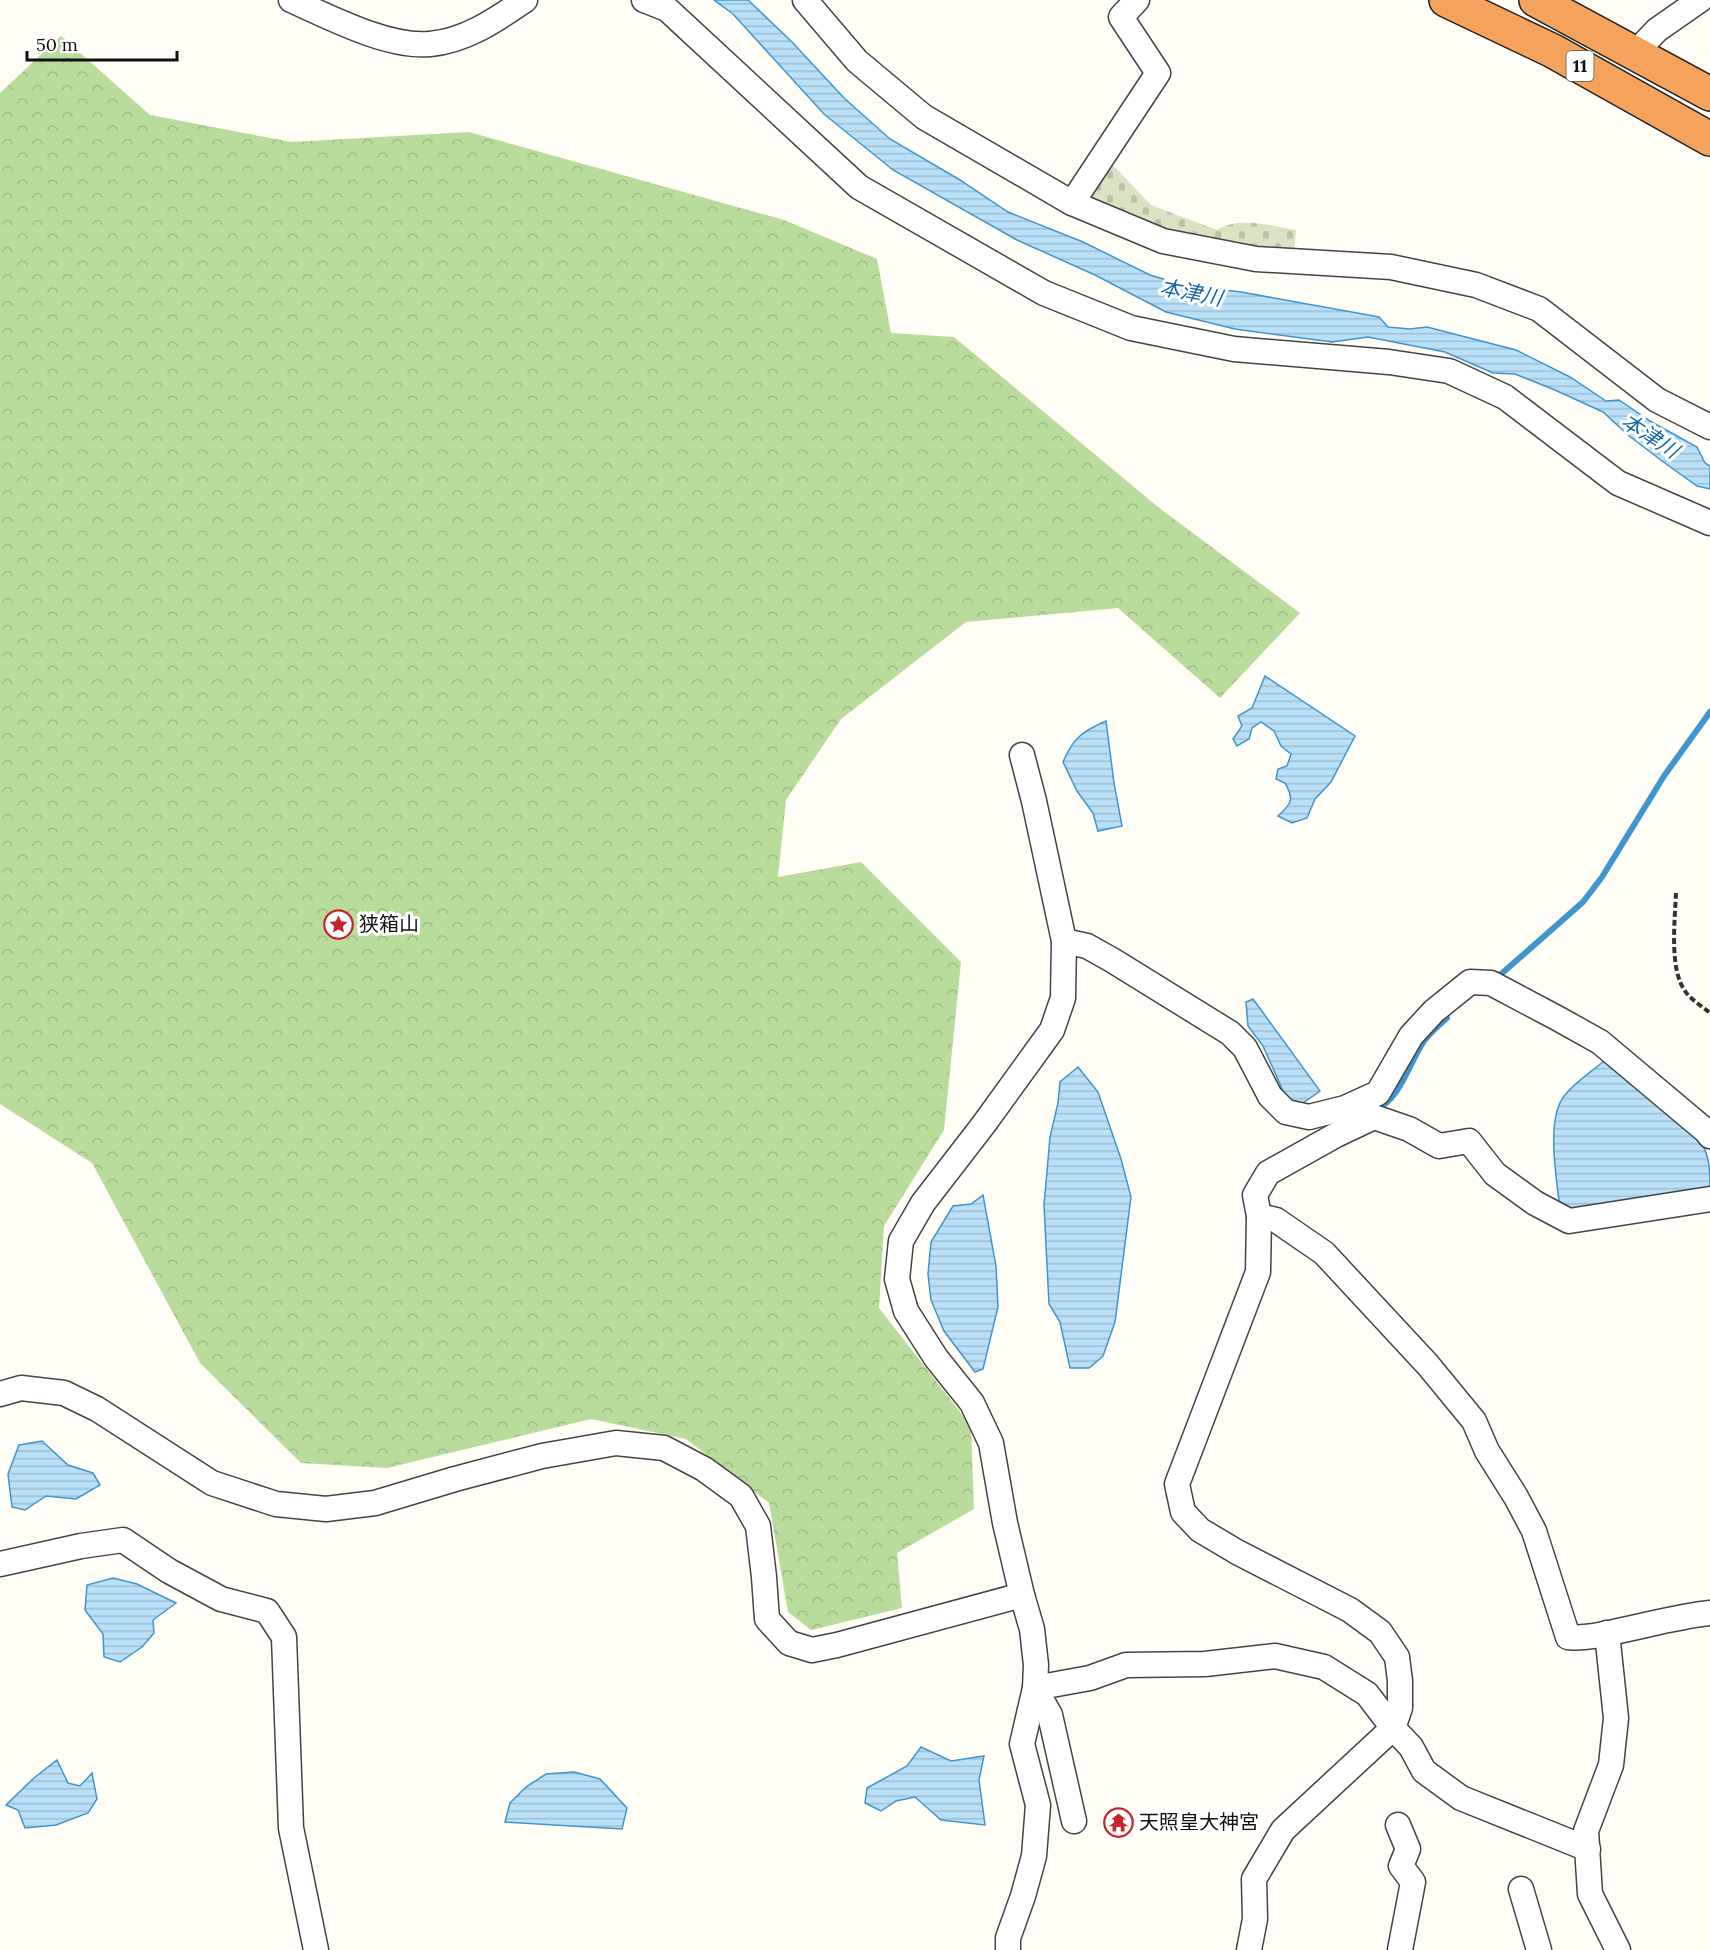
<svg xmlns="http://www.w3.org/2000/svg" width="1710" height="1950" font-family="Lora,'Noto Sans JP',serif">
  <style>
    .forest { fill: url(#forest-crowns) }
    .cemetery { fill: url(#cemetery-stones) }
    .water { fill: url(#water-rules); stroke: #3f96cf; stroke-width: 1.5 }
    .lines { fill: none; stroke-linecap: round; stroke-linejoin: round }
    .stream { stroke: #3f96cf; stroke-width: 6 }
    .minor-casing { stroke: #444; stroke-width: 27 }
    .highway-casing { stroke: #222; stroke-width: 36 }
    .path { stroke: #333; stroke-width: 4; stroke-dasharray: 6 3; stroke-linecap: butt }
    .minor { stroke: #fff; stroke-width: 24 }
    .highway { stroke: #f5a25d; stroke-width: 33 }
    .labels { text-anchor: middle; stroke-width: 6; stroke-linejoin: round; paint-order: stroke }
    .shield { fill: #fff; stroke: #585858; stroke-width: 1.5 }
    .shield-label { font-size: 18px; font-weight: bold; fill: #111 }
    .poi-label { font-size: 20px; fill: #111; stroke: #fff; text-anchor: start }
    .water-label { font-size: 21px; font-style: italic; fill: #1768a6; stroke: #fff }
  </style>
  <defs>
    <pattern id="forest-crowns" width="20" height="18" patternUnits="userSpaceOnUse" patternTransform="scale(1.5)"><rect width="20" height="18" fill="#b9dc9c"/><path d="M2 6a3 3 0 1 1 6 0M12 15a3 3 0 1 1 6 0" fill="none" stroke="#9ebc85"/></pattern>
    <pattern id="cemetery-stones" width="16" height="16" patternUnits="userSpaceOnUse" patternTransform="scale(1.5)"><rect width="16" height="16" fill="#d9e3c4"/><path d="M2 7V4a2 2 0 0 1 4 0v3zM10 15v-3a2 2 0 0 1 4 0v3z" fill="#b9c2a7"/></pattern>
    <pattern id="water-rules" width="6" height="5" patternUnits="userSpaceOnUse" patternTransform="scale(1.5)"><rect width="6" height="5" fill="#b9e0f7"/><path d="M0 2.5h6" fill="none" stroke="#9ebfd3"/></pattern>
  </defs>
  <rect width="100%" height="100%" fill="#fffdf5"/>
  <polygon class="forest" points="61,36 150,115 291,142 469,132 784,220 877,259 891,333 954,337 1158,507 1300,613 1220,698 1118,608 966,622 841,719 786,800 778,877 861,862 961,962 944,1130 884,1226 879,1308 971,1426 974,1509 897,1553 902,1608 811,1630 788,1612 769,1503 686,1439 591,1419 387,1468 301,1463 200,1363 92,1163 0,1104 0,93"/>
  <path class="cemetery" d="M1111 163 1151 205 1217 230C1240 216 1271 226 1296 230L1294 256 1190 244 1080 202Z"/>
  <g class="water">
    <polygon points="714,0 748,0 792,42 844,98 890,139 960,180 1008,212 1083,242 1150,275 1183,285 1241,292 1379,317 1388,327 1410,329 1427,327 1516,350 1570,377 1606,401 1619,400 1650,421 1697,447 1705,463 1710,466 1710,489 1697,486 1662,461 1628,435 1603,412 1555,390 1515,374 1493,373 1445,352 1368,337 1332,342 1235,329 1166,312 1095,275 1017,240 893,170 824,114 733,14"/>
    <path d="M1265 676 1355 736 1331 782 1315 799 1307 818 1292 823 1278 816C1291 804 1295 800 1285 783L1276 779 1278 769 1287 766 1291 754 1281 746 1274 731 1261 722 1252 728 1249 739 1237 746 1233 739 1242 726 1238 716 1252 708Z"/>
    <path d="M1106 721 1114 783 1122 826 1098 831 1093 813 1077 791 1063 762C1073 738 1083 731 1106 721Z"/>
    <polygon points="1253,999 1320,1091 1303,1103 1294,1103 1284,1093 1263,1046 1248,1026 1246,1002"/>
    <path d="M1604 1061 1701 1142C1710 1157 1710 1171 1710 1189L1570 1209 1559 1201C1556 1174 1546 1117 1565 1095 1575 1082 1591 1072 1604 1061Z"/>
    <polygon points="1078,1067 1098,1092 1121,1159 1131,1197 1115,1322 1103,1356 1089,1368 1070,1368 1060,1322 1049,1304 1044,1205 1050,1137 1058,1103 1060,1082"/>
    <polygon points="983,1195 996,1266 998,1307 983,1369 975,1372 944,1331 931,1300 928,1274 931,1242 953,1206 971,1204"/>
    <polygon points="42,1441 68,1465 93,1473 100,1485 76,1499 46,1496 25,1510 12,1507 8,1474 19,1445"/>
    <polygon points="113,1578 137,1584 176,1603 153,1620 154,1633 142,1647 120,1662 104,1657 103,1634 85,1610 87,1585"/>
    <polygon points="921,1747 951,1761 984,1756 979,1780 985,1825 941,1820 915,1797 896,1801 881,1811 865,1803 867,1788 907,1766"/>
    <polygon points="57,1760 68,1783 80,1786 92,1773 97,1799 88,1813 56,1825 25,1828 18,1810 6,1805 34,1778"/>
    <polygon points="574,1772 600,1779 627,1808 622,1829 505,1822 510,1803 526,1787 546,1774"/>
  </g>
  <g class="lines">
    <g class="stream">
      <polyline points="1500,975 1583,902 1602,877 1664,776 1710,712"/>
      <path d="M1376 1109C1400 1100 1410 1061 1424 1041 1430 1033 1439 1025 1447 1018"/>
    </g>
    <defs>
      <g id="minor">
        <path d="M291 0C329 17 388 48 430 44 466 41 497 19 525 0"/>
        <polyline points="644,0 667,9 859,187 1044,293 1131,328 1234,349 1389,362 1449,371 1505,397 1618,483 1710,523"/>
        <polyline points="805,0 857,61 924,117 1072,203 1163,241 1256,259 1391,267 1476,285 1539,309 1657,400 1710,427"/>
        <polyline points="1635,53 1657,30 1700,0"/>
        <polyline points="1072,203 1158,73 1121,17 1137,0"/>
        <polyline points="1022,755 1034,801 1064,941 1063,998 1052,1030 984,1124 923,1203 901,1241 897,1279 906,1311 936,1358 972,1403 991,1443 1005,1523 1022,1595"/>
        <polyline points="1064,941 1087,946 1112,960 1230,1033 1245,1048 1270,1096 1286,1112 1309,1117 1345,1108 1378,1093 1411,1036 1434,1011 1470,982 1491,983 1557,1018 1600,1042 1706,1131 1710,1136"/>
        <path d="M1259 1216 1276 1220 1324 1253 1428 1365 1474 1421 1487 1451 1516 1497 1534 1531 1568 1637C1586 1639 1605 1634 1623 1630 1652 1624 1681 1616 1710 1613"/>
        <polyline points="0,1394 21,1388 64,1393 97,1409 212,1483 276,1504 326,1509 375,1503 455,1479 542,1456 616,1443 664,1448 704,1469 741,1496 758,1526 764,1577 767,1619 789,1643 812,1650 837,1645 1022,1595 1032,1629 1036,1665 1035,1688 1022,1744 1038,1805 1034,1856 1023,1896 1008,1938 1008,1950"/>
        <polyline points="0,1564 81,1546 123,1540 169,1571 221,1599 267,1611 284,1637 291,1828 316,1950"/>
        <polyline points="1607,1633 1616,1718 1611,1765 1586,1831 1590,1894 1618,1950"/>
        <polyline points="1074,1821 1050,1715 1035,1688 1090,1678 1126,1665 1205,1664 1275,1656 1324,1667 1367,1694 1393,1728 1411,1747 1424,1771 1461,1798 1588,1849"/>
        <polyline points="1398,1825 1408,1849 1401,1866 1413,1882 1400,1950"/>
        <polyline points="1521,1889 1539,1950"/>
        <polyline points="1249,1950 1255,1919 1254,1879 1283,1830 1393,1728 1400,1708 1400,1681 1397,1657 1380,1632 1350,1610 1237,1552 1200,1530 1183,1512 1177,1484 1258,1272 1259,1216 1255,1195 1268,1173 1336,1135 1374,1117 1409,1129 1439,1146 1469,1141 1495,1174 1535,1203 1569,1221 1710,1199"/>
      </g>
      <g id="highway">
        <polyline points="1446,0 1553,51 1710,139"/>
        <polyline points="1536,0 1710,94"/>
      </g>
    </defs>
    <use href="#minor" class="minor-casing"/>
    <use href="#highway" class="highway-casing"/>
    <path class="path" d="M1676 893C1675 920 1669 969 1685 991 1691 1000 1702 1006 1710 1013"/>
    <use href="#minor" class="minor"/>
    <use href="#highway" class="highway"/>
  </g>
  <defs>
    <symbol id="sight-ring" viewBox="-11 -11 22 22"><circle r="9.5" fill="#fff" stroke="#c4262e" stroke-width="1.5"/><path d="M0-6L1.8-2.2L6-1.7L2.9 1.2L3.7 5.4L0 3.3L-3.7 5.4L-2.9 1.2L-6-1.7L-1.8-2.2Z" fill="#c4262e"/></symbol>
    <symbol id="temple-ring" viewBox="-11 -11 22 22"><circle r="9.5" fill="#fff" stroke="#c4262e" stroke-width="1.5"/><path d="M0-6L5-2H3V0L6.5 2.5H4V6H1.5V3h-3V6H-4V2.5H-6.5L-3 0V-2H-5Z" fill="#c4262e"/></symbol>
  </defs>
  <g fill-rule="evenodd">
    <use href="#sight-ring" x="322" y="908" width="33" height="33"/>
    <use href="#temple-ring" x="1102" y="1806" width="33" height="33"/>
  </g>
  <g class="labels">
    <rect class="shield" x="1566.5" y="51" width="27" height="30" rx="4.5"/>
    <g class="shield-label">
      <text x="1580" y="72">11</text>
    </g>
    <g class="poi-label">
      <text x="359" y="931">狭箱山</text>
      <text x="1139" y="1829">天照皇大神宮</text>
    </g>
    <g class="water-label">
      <text transform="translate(1191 293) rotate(11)" y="7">本津川</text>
      <text transform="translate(1650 436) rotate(33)" y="7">本津川</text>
    </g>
  </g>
  <path d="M27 51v9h150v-9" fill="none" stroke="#111111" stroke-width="3"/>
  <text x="36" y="51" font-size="18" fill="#111111" stroke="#ffffff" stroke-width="4.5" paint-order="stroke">50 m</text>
</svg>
